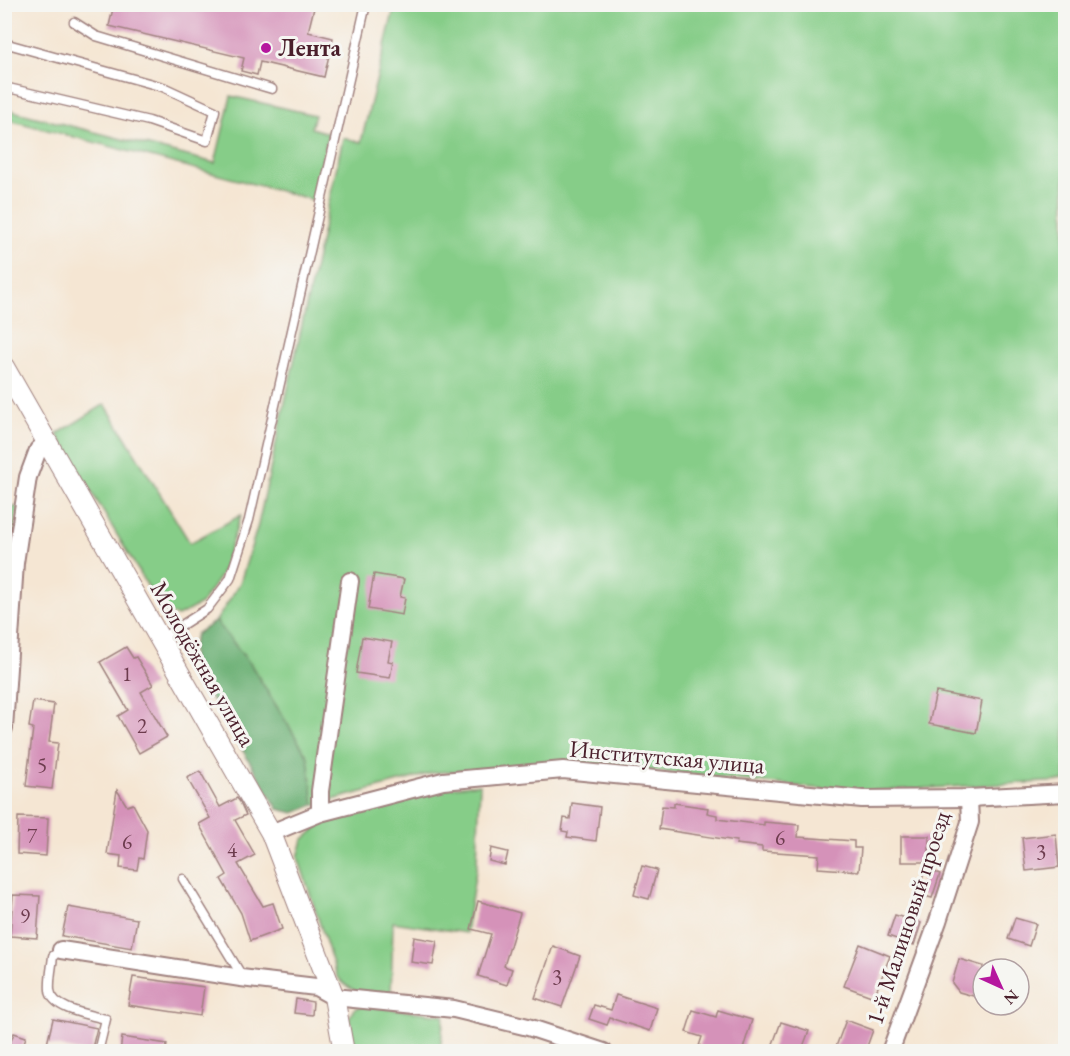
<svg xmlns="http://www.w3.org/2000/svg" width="1070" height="1056" font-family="'EB Garamond',serif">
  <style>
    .green { fill: #86cd88; stroke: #68765a; stroke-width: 1.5 }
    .forest { fill: #6cb074; stroke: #5b6850; stroke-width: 1.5 }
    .building { fill: #d592b9 }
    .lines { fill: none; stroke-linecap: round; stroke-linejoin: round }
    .service-casing { stroke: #a0827f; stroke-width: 11 }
    .minor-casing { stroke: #a0827f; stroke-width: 20 }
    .tertiary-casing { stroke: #a0827f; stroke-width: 22 }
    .service { stroke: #fff; stroke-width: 8 }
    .minor { stroke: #fff; stroke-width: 16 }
    .tertiary { stroke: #fff; stroke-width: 20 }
    .poi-dot { fill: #b5179e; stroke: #f6f6f2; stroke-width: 2 }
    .labels { text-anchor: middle; stroke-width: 6; stroke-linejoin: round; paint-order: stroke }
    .number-label { font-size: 21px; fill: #6d3c4e }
    .poi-label { font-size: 24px; font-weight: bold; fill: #4a1f2b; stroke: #f6f6f2; text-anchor: start }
    .street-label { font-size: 24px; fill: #4a1f2b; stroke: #f6f6f2 }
  </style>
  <rect width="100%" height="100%" fill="#f6f6f2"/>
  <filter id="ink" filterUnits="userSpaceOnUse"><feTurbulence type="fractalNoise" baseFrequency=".0167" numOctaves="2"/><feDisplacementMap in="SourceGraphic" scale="12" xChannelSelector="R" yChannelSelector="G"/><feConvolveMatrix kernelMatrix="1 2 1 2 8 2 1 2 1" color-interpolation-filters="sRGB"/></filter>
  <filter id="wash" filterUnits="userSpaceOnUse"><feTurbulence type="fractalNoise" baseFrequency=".008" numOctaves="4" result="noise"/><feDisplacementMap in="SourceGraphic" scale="24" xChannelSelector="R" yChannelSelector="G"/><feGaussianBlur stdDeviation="1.35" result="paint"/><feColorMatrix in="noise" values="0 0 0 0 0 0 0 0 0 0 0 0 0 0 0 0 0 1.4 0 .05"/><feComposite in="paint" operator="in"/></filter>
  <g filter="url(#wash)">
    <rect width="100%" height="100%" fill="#f5e6d3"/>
    <g class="green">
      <polygon points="395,5 1065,5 1065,781 851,792 568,762 432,773 314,805 251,665 216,621 240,583 258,525 343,138 361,142"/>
      <polygon points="231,96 315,115 311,128 328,133 314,200 5,119 5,109 215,163"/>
      <polygon points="105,404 190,543 241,515 221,575 201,604 178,616 163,612 57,434"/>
      <polygon points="4,506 18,507 10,553 5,553"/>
      <path d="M480 784 477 864 466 933 393 922 391 998C369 995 351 995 337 976L298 857 303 840 325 821 445 788Z"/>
      <polygon points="364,1006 444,1015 440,1051 355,1051 349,1018 354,1009"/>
    </g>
    <polygon class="forest" points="216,621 251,665 308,757 314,805 294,813 278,809 193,668 192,650 196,634"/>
    <g id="blocks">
      <g class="building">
        <polygon points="114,4 315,4 308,32 333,38 324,77 260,62 257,75 241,71 244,58 109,26"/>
        <polygon points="374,574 404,579 400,597 405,598 402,615 368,609"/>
        <polygon points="362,637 392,642 388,661 393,662 390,678 356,673"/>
        <polygon points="126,647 133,658 136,657 153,685 141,692 167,737 139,753 118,716 128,710 100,662"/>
        <polygon points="936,692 982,701 976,733 929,724"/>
        <polygon points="33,701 54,704 49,742 58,743 52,789 26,786 33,728 29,727"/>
        <polygon points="200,771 220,807 237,798 240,802 246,815 235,820 255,855 238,864 263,906 273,903 282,929 250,941 241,913 221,879 227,875 199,824 210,818 187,778"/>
        <polygon points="117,790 127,806 133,804 147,830 143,859 139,858 137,870 120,868 121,856 107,854"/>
        <polygon points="572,803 600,807 596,841 567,837 568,832 562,831 564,818 570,819"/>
        <polygon points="674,803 708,808 707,813 717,815 717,819 764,825 764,822 799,825 798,837 854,841 854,848 861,848 859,871 818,868 819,855 762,851 762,847 736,844 737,841 659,829 662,806 674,807"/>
        <polygon points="18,817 48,818 46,856 17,854"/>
        <polygon points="1056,834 1059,867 1026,871 1022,838"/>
        <rect x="901" y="836" width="28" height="26"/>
        <polygon points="491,848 508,852 505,865 489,861"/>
        <polygon points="642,866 657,870 649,899 634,895"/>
        <polygon points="925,869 940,874 932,898 917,894"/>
        <polygon points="13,895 40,896 37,938 10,936"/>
        <polygon points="478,901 520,913 504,966 512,969 507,985 478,976 491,934 471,929"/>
        <polygon points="68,907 137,919 132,948 62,936"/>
        <polygon points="895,915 921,923 914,945 888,936"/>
        <polygon points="1015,918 1036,924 1029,946 1008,939"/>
        <polygon points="414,937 437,941 433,965 411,962"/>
        <polygon points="860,944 890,956 874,997 844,986"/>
        <polygon points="553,946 580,956 562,1007 535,998"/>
        <polygon points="959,959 983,966 983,991 981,998 959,992 952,983"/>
        <polygon points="133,977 204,987 200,1016 128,1005"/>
        <polygon points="616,995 657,1008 650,1031 610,1018 607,1025 589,1019 594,1005 611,1010"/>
        <polygon points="296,999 313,1002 312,1015 294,1013"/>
        <polygon points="693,1010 716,1017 718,1010 752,1020 742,1052 716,1052 699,1046 702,1037 686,1032"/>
        <polygon points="53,1019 97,1028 91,1052 82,1052 47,1044"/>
        <polygon points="846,1020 873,1030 865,1052 834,1052"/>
        <polygon points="781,1022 809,1031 801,1052 770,1052"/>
        <polygon points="14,1033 26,1037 21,1052 8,1049"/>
        <polygon points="122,1037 167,1044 166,1052 120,1052"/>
      </g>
    </g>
  </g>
  <g filter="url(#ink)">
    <use href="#blocks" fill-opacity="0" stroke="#a0827f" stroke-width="1.5"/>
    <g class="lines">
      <defs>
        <g id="service">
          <polyline points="74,22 96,36 272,89"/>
          <polyline points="4,43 163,87 215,111 207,141 149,121 4,87"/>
          <polyline points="160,639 207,609 230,579 249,520 366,4"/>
          <polyline points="183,879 239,971 241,978"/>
          <path d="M61 950 53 956C52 967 49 979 50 990 51 1009 90 1015 106 1019L98 1052"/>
        </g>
        <g id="minor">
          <polyline points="4,728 15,563 28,477 38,450 47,442"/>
          <polyline points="320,813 320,791 350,581"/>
          <polyline points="271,833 320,813 443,781 563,770 862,799 969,798 1066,793"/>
          <polyline points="61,950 241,978 316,987 334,997 454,1009 528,1027 604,1052"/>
          <polyline points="890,1052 938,921 970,822 969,798"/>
        </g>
        <polyline id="tertiary" points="4,367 271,833 334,997 344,1052"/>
      </defs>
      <use href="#service" class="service-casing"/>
      <use href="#minor" class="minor-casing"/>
      <use href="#tertiary" class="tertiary-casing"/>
      <use href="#service" class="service"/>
      <use href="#minor" class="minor"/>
      <use href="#tertiary" class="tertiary"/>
    </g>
  </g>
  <circle class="poi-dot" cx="266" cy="48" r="6"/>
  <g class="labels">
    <g class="number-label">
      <text x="127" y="681">1</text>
      <text x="142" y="733">2</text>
      <text x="42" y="772">5</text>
      <text x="32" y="843">7</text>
      <text x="780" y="845">6</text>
      <text x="127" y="849">6</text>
      <text x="232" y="857">4</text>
      <text x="1041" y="859">3</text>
      <text x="25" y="923">9</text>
      <text x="557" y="984">3</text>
    </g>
    <g class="poi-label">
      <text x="278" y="56">Лента</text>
    </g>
    <g class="street-label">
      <text transform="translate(203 664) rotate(60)" y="8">Молодёжная улица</text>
      <text transform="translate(667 757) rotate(5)" y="8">Институтская улица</text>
      <text transform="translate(908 918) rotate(-72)" y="8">1-й Малиновый проезд</text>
    </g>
  </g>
  <rect width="1070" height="1056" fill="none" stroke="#f6f6f2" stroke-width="24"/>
  <g transform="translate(1001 987) rotate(135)"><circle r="28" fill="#f6f6f2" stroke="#b1a0a2" stroke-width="1.5"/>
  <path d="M0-4.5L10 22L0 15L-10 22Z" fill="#b5179e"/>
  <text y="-9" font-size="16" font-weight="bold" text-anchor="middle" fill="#4a1f2b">N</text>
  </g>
</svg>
